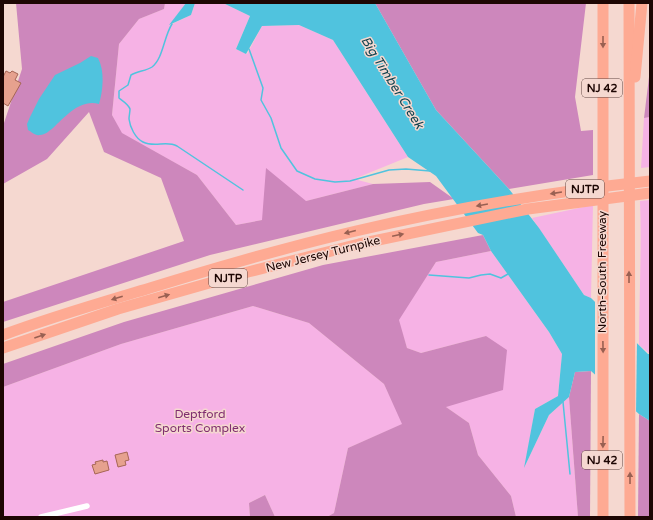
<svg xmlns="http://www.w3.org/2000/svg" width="653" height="520" font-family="'Varela Round',sans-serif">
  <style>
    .green { fill: #f6b2e5 }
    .forest { fill: #cd87bc }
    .water { fill: #50c3de }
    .pier { fill: #f5d8d0 }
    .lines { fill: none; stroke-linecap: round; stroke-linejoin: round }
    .stream { stroke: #50c3de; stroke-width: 1.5 }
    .building { fill: #e6a18e; stroke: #a66655 }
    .street { stroke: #fff; stroke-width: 5.5 }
    .highway { stroke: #feaa93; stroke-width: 11 }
    .oneway { fill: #996052 }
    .labels { text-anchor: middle; stroke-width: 3; stroke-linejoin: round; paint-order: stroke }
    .shield { fill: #f5d8d0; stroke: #5e4540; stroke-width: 1 }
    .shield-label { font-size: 11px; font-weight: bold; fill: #1d0603 }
    .street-label { font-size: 12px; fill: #1d0603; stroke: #f5d8d0 }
    .park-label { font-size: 12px; fill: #802e70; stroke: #f5d8d0 }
    .water-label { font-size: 13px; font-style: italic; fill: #10434f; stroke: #f5d8d0 }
  </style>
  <rect width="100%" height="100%" fill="#f5d8d0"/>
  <g class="green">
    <polygon points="165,3 186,3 170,25 191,15 195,3 223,3 250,16 236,49 247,54 262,26 299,25 333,40 408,157 354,179 373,184 306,201 262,220 236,225 197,175 121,133 112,115 119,44 139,19 164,9"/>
    <polygon points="650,117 650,167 641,168 644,118"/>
    <path d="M650 200V354L639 345C639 297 642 249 640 201Z"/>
    <polygon points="593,205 591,298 584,295 532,218"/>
    <polygon points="491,251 549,332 562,354 558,396 535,409 525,466 549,415 569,397 578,517 516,517 511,496 478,455 469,423 446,407 486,336 421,353 407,348 398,320 436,262"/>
    <polygon points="253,306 309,323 384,384 403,424 348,448 334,513 327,517 275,517 265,495 249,503 250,517 3,517 3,387 121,344"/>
  </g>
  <g class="forest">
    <polygon points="16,3 165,3 164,9 139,19 119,44 112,115 122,133 197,175 236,225 262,220 266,168 306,201 373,184 430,182 454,199 424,204 210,255 3,322 3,302 184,241 161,178 104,152 89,112 47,159 3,184 3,126 22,69"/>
    <polygon points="375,3 586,3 575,97 581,131 593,130 593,175 509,189 436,110"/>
    <polygon points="650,69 650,117 644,118"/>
    <polygon points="483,235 491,251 436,262 399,320 407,348 421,353 486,336 507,350 503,390 446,407 469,423 478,455 511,496 516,517 327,517 334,513 348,448 402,424 384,384 309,323 253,306 121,344 3,387 3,364 124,322 323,265"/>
    <polygon points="591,371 590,517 578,517 569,397 575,372"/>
    <polygon points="639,414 650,421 650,517 638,517"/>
    <polygon points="265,495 275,517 250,517 249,503"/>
  </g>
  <g class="water">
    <polygon points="186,3 195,3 191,15 169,25"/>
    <polygon points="223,3 375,3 436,110 509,189 539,228 584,295 591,298 648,354 650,354 650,421 639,414 591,371 575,372 569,397 549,415 524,468 535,409 558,396 562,354 549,332 491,251 483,235 478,233 436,176 408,157 333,40 299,25 262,26 246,54 236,49 250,16"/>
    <path d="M91 56 98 58C105 71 103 91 99 104 80 99 66 116 53 128 49 131 45 135 40 135 35 136 32 132 28 130L27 124 30 117 39 99 55 75 80 63Z"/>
  </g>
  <polygon class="pier" points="595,299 637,339 636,414 595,377"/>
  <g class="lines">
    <g class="stream">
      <path d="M172 24C164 36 163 59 152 67 146 71 138 71 131 75L128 85 119 91V98C123 101 129 105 130 109 130 112 129 116 129 119 130 127 135 138 143 142 155 148 166 140 177 146L243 190"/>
      <polyline points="249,49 263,88 261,100 271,118 281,148 297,171 315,179 335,182 350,181 389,170 406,169 430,171"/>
      <polyline points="429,275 469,278 481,275 490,274 501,278 508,274"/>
      <polyline points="563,402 570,474"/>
    </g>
  </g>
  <g class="building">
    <polygon points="6,71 10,73 12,71 18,74 15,80 21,83 8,106 3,103 3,77"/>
    <polygon points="127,452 129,460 125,461 126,465 118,467 115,455"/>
    <polygon points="103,460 103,462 107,461 109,470 95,474 92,465 96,464 95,462"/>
  </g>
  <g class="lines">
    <polyline class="street" points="41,517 87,506"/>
    <g class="highway">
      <polyline points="629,3 630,517"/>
      <polyline points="635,77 642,3"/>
      <path d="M3 335C51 317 100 303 150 288 218 267 287 247 356 231 453 208 551 192 650 181"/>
      <polyline points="3,348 118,309 248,272 359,244 528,209 650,193"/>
      <polyline points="603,517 603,3"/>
    </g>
  </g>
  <defs><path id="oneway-solid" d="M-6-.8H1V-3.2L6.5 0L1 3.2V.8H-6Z"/></defs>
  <g class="oneway">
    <use href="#oneway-solid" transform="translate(603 42) rotate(90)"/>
    <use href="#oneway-solid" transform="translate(556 193) rotate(171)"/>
    <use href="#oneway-solid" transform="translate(482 205) rotate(170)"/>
    <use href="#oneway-solid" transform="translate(350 232) rotate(166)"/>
    <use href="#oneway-solid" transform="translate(398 235) rotate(-12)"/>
    <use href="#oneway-solid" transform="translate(629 277) rotate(-90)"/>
    <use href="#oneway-solid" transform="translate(164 296) rotate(-16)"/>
    <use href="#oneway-solid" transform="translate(117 298) rotate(163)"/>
    <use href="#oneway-solid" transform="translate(40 336) rotate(-19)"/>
    <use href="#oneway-solid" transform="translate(603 347) rotate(89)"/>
    <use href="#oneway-solid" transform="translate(603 442) rotate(91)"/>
    <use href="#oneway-solid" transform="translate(630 478) rotate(-90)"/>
  </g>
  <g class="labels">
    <g class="shield">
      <rect x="582" y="79" width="40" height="18" rx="3"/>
      <rect x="566" y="180" width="38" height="18" rx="3"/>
      <rect x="209" y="269" width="38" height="18" rx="3"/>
      <rect x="582" y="451" width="40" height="18" rx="3"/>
    </g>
    <g class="shield-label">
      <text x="602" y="92">NJ 42</text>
      <text x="585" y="193">NJTP</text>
      <text x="228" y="282">NJTP</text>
      <text x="602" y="464">NJ 42</text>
    </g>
    <g class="street-label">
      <text transform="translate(323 254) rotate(-14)" y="4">New Jersey Turnpike</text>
      <text transform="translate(602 272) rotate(-90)" y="4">North-South Freeway</text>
    </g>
    <g class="park-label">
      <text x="200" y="418">Deptford<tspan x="200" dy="14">Sports Complex</tspan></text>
    </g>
    <g class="water-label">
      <text transform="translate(393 82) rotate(58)" y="5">Big Timber Creek</text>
    </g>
  </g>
  <rect width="653" height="520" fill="none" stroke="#1d0603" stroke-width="8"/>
</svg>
